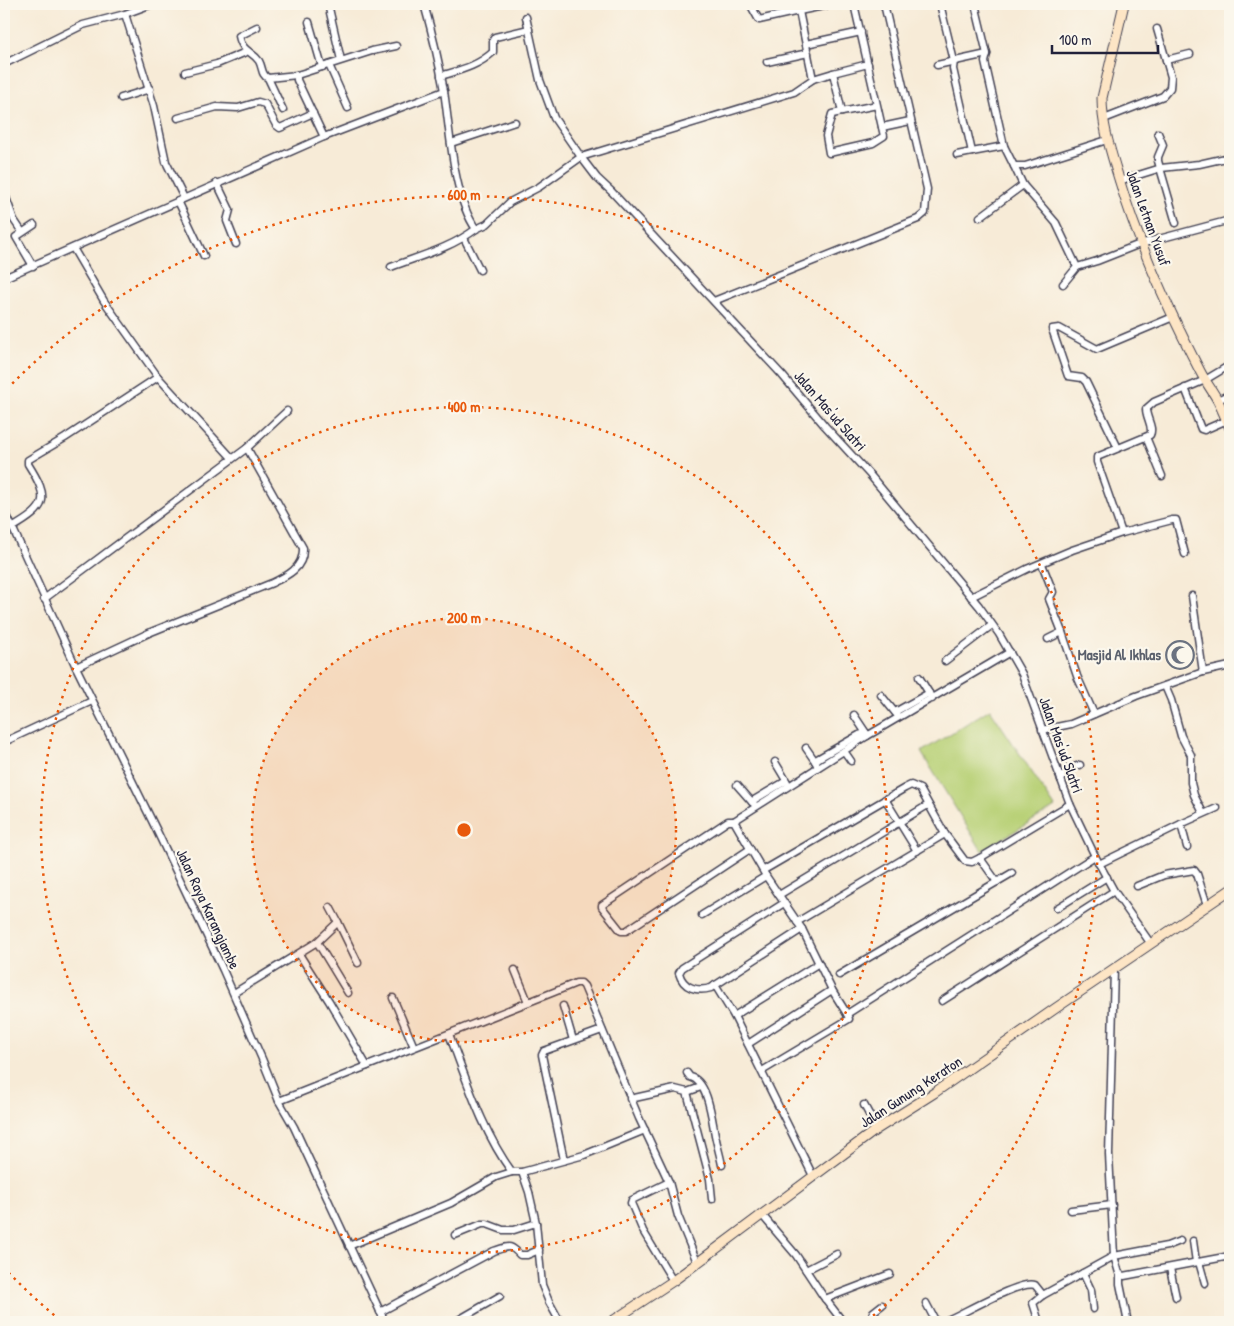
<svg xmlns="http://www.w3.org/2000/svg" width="1234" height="1326" font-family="'Patrick Hand',sans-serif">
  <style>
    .green { fill: #b7d075; stroke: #6c7958 }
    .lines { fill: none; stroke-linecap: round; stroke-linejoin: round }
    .street-casing { stroke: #424052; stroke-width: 9 }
    .secondary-casing { stroke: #424052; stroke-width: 11 }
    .street { stroke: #fff; stroke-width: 6 }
    .secondary { stroke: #fde5c5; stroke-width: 9 }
    .ring { fill: none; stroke: #e8590c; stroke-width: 2.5; stroke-dasharray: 2.5 5 }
    .labels { text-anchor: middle; stroke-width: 4.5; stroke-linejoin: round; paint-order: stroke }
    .street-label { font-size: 15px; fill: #22223b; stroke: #fbf7ec }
    .worship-label { font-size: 15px; font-weight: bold; fill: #5b616d; stroke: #fbf7ec; text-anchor: end }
    .centre { fill: #e8590c; stroke: #fbf7ec; stroke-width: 2.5 }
    .ring-label { font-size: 15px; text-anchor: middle; font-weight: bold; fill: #e8590c; stroke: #fbf7ec; stroke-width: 4.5; stroke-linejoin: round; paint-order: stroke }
  </style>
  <rect width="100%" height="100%" fill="#fbf7ec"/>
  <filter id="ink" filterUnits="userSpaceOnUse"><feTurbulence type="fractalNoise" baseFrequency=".02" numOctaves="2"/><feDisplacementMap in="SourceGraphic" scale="10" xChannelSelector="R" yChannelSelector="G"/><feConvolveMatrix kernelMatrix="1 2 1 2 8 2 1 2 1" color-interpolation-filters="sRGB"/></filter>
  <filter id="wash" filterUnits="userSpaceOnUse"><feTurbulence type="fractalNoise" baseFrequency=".0096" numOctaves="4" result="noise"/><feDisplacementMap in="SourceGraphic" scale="20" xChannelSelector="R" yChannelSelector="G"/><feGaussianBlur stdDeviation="1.12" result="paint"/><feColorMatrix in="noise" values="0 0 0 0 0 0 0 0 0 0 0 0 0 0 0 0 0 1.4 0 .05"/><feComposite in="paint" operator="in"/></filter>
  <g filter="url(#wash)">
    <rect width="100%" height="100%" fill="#f7ebd7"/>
    <polygon class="green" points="990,709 1055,807 982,851 921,752"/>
  </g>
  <g filter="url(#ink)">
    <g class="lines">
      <defs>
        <g id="street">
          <polyline points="328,4 341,60"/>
          <path d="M424 4C432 32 439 62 444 91 450 130 453 197 476 229L487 224 510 202 539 187 581 157 597 178 612 192 782 375 825 426 870 475 979 606 999 634 1022 674 1070 804 1095 856 1114 891 1151 944"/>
          <polyline points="750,4 759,20 799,11 813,79"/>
          <polyline points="854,4 884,136 873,143 829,153 826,136 832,114 877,105"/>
          <polyline points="940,4 954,61 953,69 972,152 1004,146"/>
          <polyline points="975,4 987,54 985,62 1004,146 1014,166 1025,166 1107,140"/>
          <polyline points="799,11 833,4"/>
          <polyline points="125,14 152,4"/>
          <polyline points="526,17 540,80 554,118 581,157 794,92 813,79 833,73 868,64"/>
          <polyline points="309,22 322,67"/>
          <path d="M257 27 239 36C242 52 252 51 259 61 263 68 261 75 268 78L283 110"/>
          <polyline points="806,44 861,32"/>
          <polyline points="1166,60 1190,54"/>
          <polyline points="767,62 808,53"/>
          <polyline points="4,64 83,25 125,14 154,106 166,162 184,198"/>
          <polyline points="329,65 348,108"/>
          <polyline points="937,65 987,54"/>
          <polyline points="185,72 217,64 246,52"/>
          <polyline points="833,73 842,112"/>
          <path d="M441 76C460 70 478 66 493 52V40L495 37 529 29"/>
          <polyline points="268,78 297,75"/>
          <polyline points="121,98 150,89"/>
          <polyline points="178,118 217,107 238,108 258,102 265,104 276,125 280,128 313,113"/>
          <polyline points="1104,119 1163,96 1170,88 1171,77 1157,29"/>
          <polyline points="882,127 910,121"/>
          <polyline points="1158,133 1163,145 1158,157 1158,161 1176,223"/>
          <polyline points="324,137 297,80 297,75 372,51 396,46"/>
          <polyline points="451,143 515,122"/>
          <polyline points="957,155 972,152"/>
          <polyline points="1014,166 1023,185 1056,223 1077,267 1063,284"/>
          <polyline points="1119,181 1161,168 1199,164 1230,157"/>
          <polyline points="217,183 230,210 227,221 236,244"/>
          <polyline points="4,192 14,220 22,232"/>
          <polyline points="178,201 204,256"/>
          <polyline points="980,217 1023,185"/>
          <polyline points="464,238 480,270"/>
          <polyline points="73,248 104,301 158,377 232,458"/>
          <polyline points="33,266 16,237 34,225"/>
          <path d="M391 267C420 256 451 248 476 229"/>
          <polyline points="1077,267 1097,261 1140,244 1230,220"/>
          <polyline points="4,278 324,137 444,91"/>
          <polyline points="714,301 918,219 925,213 927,189 884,4"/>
          <polyline points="1185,388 1201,429 1204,430 1227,420"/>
          <polyline points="1218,400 1230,394"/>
          <polyline points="1146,437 1162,476"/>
          <polyline points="1118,448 1086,382 1082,378 1068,376 1052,329 1059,328 1097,349 1173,317"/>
          <polyline points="4,509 76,667 156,829 223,970 262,1059 279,1101 294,1127 385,1322"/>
          <path d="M12 528C48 507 50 499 28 464V460L65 438 158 377"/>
          <polyline points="1122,533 1172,520 1176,520 1185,554"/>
          <polyline points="1042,564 1053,592 1049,599 1062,632 1048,639"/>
          <polyline points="1192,596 1203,672"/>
          <path d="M971 597 1027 569 1072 550 1122 533 1097 462V457L1150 435C1154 427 1146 418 1146 409L1154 402 1205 380 1230 365"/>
          <polyline points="44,599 247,448 287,411"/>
          <polyline points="1062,632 1077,676 1094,714"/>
          <polyline points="945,661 992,625"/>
          <path d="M76 667 151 632 272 583C287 576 304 568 303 548L247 448"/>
          <polyline points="919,677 929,693"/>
          <polyline points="1165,686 1171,700 1181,736 1191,755 1191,783 1194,795 1203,813"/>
          <polyline points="881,695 897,715"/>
          <polyline points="895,712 929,693 932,699"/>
          <polyline points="854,715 866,733"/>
          <polyline points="1042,730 1071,724 1136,696 1203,672 1230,666"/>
          <polyline points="4,742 92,701"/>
          <polyline points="806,748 815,761"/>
          <polyline points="844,751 851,761"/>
          <polyline points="775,762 787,782"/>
          <polyline points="818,767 815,761 819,758 859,735 866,733 867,736"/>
          <polyline points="1061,780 1068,769 1080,765"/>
          <polyline points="737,785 752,802"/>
          <polyline points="885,799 917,851"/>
          <polyline points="756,806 752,802 754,800 786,781"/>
          <polyline points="734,821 867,736 1010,652"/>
          <polyline points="1181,824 1217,808"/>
          <polyline points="750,849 626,931 621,931 602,907 602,905 728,821 734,821 766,876 802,929 832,990 847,1014 1095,856"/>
          <polyline points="980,858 997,882"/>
          <polyline points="1099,864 1181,824 1187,847"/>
          <polyline points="764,870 905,788 911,785 920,789 945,834 965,861 972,862 980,858 1070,804"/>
          <polyline points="1137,886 1164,875 1194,870 1197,874 1207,905"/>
          <polyline points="779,895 928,805"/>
          <path d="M784 903 682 968 679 973C683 988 697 992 711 988L802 929"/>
          <polyline points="330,907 338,922"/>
          <polyline points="1057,908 1107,877"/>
          <polyline points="702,915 766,876"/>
          <polyline points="797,922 945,834"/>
          <polyline points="317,942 338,922 358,963"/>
          <polyline points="299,954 329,1001 367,1066"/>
          <polyline points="1114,969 1109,1154 1114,1256 1119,1273 1124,1276 1230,1256"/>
          <polyline points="515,970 528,1002"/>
          <polyline points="839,975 1012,873"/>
          <polyline points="715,985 734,1016 813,1176"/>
          <polyline points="234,993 317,942 348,993"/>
          <polyline points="393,998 414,1047"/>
          <polyline points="942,1001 1114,891"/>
          <polyline points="563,1006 573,1040"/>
          <polyline points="734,1016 819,963"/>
          <path d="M449 1034C467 1081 482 1131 512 1172H522L529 1192 536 1223 542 1285 549 1302 560 1322"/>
          <polyline points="748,1044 832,990"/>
          <polyline points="762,1071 849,1019 847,1014"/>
          <path d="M687 1073 690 1077C708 1080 712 1120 715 1135 717 1145 720 1155 722 1165"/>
          <polyline points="687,1092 701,1087"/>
          <polyline points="630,1099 675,1089 687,1092 710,1179 712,1199"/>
          <polyline points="279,1101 554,992 576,983 581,983 584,986 639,1118 669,1182 678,1216 697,1262"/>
          <polyline points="864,1105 877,1129"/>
          <polyline points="564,1160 542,1055 544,1051 602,1030"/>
          <polyline points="522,1172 584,1155 645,1130"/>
          <polyline points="669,1182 632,1200 631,1203 643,1231 673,1281"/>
          <polyline points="1071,1210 1112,1205"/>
          <polyline points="762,1215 796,1255 823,1296 843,1322"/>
          <polyline points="455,1235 482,1224 487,1224 503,1230 514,1230 536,1223"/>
          <polyline points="1193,1241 1196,1262"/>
          <polyline points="349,1246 451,1203 496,1177 512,1172"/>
          <polyline points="1199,1262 1205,1283"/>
          <polyline points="1170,1268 1176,1297"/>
          <polyline points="806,1270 837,1254"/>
          <polyline points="1083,1273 1091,1290 1093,1309"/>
          <polyline points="1120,1275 1120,1284 1127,1318"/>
          <polyline points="825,1299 890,1274"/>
          <polyline points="926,1303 936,1322"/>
          <path d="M380 1312 494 1251C508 1247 509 1243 520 1255H527L539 1250"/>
          <polyline points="455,1322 500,1296"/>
          <polyline points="867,1322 871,1320 873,1312 882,1305"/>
          <path d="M943 1322C961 1315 1019 1280 1035 1285L1043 1295 1114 1256 1167 1246 1180 1241"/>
          <polyline points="1039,1322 1033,1303 1043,1295"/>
        </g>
        <g id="secondary">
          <path d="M1124 4 1102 98C1102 126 1111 152 1119 179 1139 246 1168 309 1200 371 1205 381 1212 390 1218 401 1222 409 1226 419 1230 428"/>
          <polyline points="611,1322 673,1281 877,1129 934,1093 1056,1008 1230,890"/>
        </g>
      </defs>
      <use href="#street" class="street-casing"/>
      <use href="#secondary" class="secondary-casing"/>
      <use href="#street" class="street"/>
      <use href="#secondary" class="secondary"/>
    </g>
  </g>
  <circle cx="464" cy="830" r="212" fill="#e8590c" fill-opacity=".12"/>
  <g class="ring">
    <circle cx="464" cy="830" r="212"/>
    <circle cx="464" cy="830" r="423"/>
    <path d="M60 1320A635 635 0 0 1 7 1271M7 389A635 635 0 1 1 868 1320"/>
  </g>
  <defs>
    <symbol id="mosque-ring" viewBox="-11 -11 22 22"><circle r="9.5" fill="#fbf7ec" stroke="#6b7280" stroke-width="1.5"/><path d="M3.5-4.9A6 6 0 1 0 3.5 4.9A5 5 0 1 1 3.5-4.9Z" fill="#6b7280"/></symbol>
  </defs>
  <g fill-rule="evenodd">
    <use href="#mosque-ring" x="1164" y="639" width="32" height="32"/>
  </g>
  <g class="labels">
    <g class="street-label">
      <text transform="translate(1148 218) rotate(70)" y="5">Jalan Letnan Yusuf</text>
      <text transform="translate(830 411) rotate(49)" y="5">Jalan Mas'ud Slatri</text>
      <text transform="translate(1061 745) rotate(70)" y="5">Jalan Mas'ud Slatri</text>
      <text transform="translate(208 909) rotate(65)" y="5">Jalan Raya Karangjambe</text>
      <text transform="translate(911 1092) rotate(-33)" y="5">Jalan Gunung Keraton</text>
    </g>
    <g class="worship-label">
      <text x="1161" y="660">Masjid Al Ikhlas</text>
    </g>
  </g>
  <circle cx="464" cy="830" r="8" class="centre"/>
  <g class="ring-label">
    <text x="464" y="200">600 m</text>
    <text x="464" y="412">400 m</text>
    <text x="464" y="623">200 m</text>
  </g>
  <rect width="1234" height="1326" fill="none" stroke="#fbf7ec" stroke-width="20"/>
  <path d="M1052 45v8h106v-8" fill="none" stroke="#22223b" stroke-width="2.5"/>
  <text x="1059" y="45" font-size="15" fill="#22223b" stroke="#fbf7ec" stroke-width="4" paint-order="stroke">100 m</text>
</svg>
